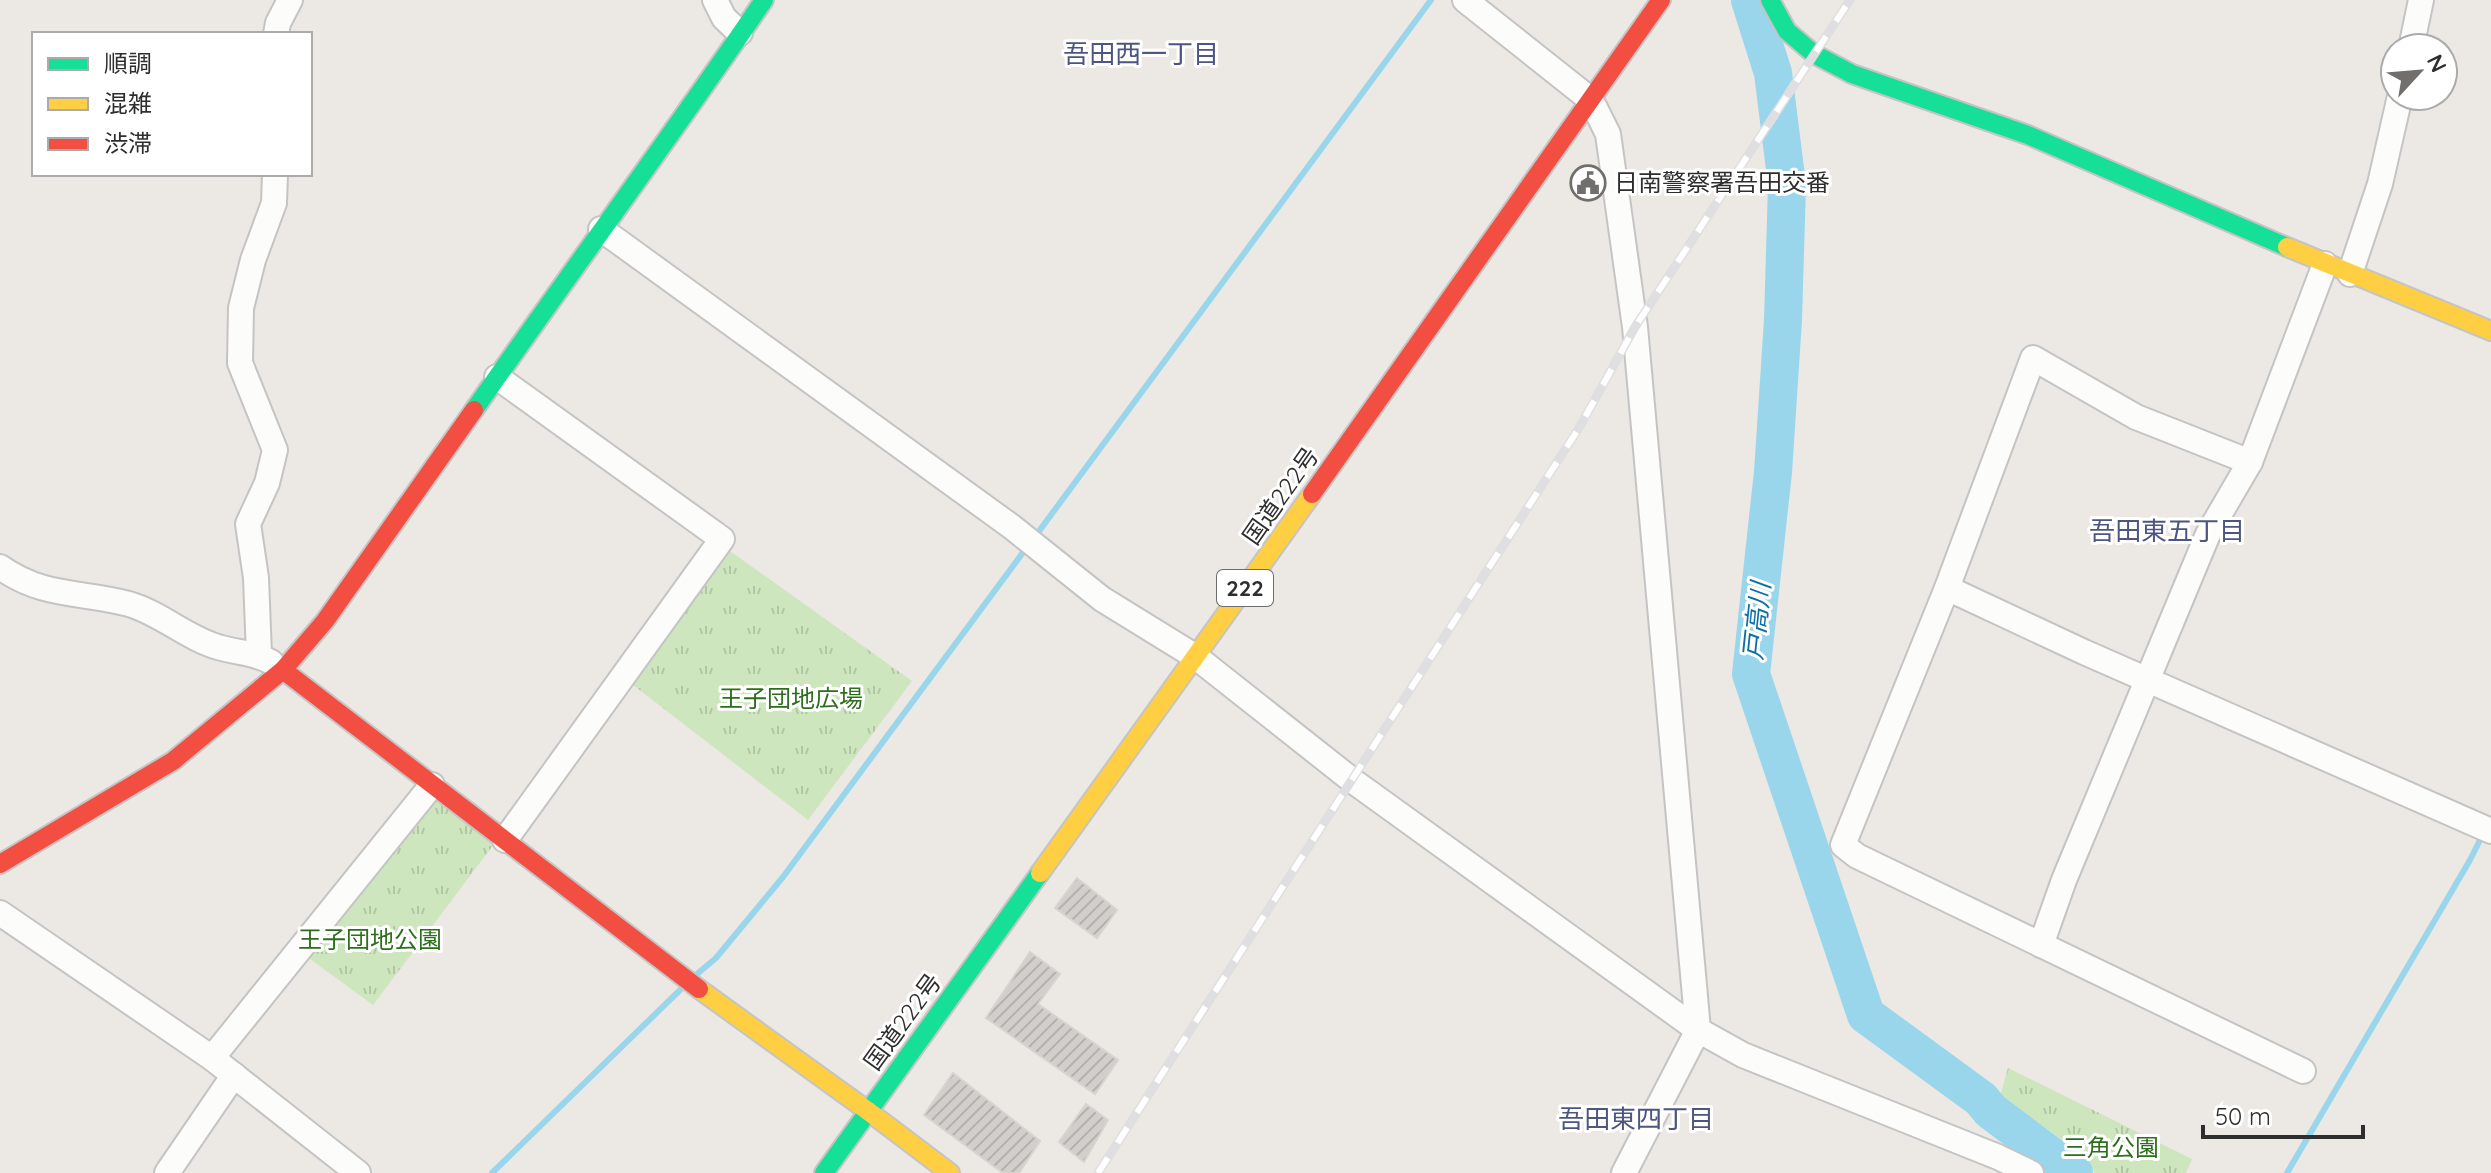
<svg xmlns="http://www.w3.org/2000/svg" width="2491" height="1173" font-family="Quicksand,'Noto Sans JP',sans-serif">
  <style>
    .grass { fill: url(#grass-tufts) }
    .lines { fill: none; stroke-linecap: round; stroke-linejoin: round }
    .stream { stroke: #99d6ec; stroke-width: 6 }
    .river { stroke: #99d6ec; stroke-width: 38 }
    .building { fill: url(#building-hatch); stroke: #d7d4d0; stroke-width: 2 }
    .street-casing { stroke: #c5c4c5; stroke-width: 28 }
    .fast-casing { stroke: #c5c4c5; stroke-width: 22 }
    .slow-casing { stroke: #c5c4c5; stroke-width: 22 }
    .jam-casing { stroke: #c5c4c5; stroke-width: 22 }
    .street { stroke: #fcfcfb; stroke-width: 24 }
    .fast { stroke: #16e098; stroke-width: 18 }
    .slow { stroke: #ffcf43; stroke-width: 18 }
    .jam { stroke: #f24e42; stroke-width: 18 }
    .rail-casing { stroke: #dfdfe1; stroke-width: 9 }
    .rail { stroke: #fff; stroke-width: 6; stroke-dasharray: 18; stroke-linecap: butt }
    .labels { text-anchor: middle; stroke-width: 6; stroke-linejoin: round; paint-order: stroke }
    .shield { fill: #fff; stroke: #6d6d6d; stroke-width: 2 }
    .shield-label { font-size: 22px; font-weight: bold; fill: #2e2e2e }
    .poi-label { font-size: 24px; fill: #2e2e2e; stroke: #fff; text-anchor: start }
    .street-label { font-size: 24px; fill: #2e2e2e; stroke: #fff }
    .park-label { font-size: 24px; fill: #2c6e1b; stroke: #fff }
    .neighbourhood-label { font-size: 26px; fill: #4d5680; stroke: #fff }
    .water-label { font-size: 26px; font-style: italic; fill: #0d6fa3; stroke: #fff }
  </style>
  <defs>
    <pattern id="grass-tufts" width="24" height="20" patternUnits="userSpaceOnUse" patternTransform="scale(2)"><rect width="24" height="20" fill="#cee6be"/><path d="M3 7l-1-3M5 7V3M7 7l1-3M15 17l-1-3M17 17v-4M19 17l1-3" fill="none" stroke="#b1c6a4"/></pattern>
    <pattern id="building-hatch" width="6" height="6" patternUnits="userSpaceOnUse" patternTransform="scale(2)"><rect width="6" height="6" fill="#d1cecb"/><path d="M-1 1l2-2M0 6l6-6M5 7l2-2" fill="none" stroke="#b4b1af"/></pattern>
  </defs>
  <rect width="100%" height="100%" fill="#ece8e4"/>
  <g class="grass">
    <polygon points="730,551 912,681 808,820 633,685"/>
    <polygon points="429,796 494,844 373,1005 306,956"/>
    <polygon points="2008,1068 2192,1159 2186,1173 2095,1173 2084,1155 2000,1096"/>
  </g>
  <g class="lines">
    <g class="stream">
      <polyline points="1034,538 1431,0"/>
      <polyline points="697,974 716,958 783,877 1027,547"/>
      <polyline points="492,1173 680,990"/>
      <polyline points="2287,1173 2470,860 2483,834"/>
    </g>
    <polyline class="river" points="1750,0 1773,73 1787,185 1783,320 1773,472 1751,674 1866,1015 1981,1099 1991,1111 2074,1173"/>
  </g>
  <g class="building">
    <polygon points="1077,878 1117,910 1097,938 1055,908"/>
    <polygon points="1030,952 1060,974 1038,1004 1118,1060 1095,1094 986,1018"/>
    <polygon points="953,1073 1040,1141 1019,1173 1003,1173 924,1115"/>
    <polygon points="1086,1104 1108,1120 1084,1162 1059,1142"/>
  </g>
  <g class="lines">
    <defs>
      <g id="street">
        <polyline points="715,0 724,18 740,33"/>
        <polyline points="1465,0 1591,100 1608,134 1635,327 1698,1030 1624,1173"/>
        <polyline points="276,34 278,23 290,0"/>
        <polyline points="2411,48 2421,0"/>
        <polyline points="601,229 1012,527 1102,599 1196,657 1353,781 1698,1030 1743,1055 1998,1157 2031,1173"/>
        <polyline points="2350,274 2380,184 2400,96"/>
        <polyline points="497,377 722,539 505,840"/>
        <polyline points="2250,462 2136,417 2033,358 1947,588 1843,845 1857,856 2303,1071"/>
        <path d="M0 567C44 598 81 591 129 604 160 613 187 638 218 647 237 653 254 652 271 662"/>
        <polyline points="1947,588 2084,652 2491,831"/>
        <polyline points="259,655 256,578 248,524 267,483 275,450 240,363 241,308 253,260 274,203 275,174"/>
        <polyline points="0,913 212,1058 358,1173"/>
        <polyline points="2041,945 2064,880 2208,534 2250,462 2325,264"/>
        <polyline points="212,1058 432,785"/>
        <polyline points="167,1173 234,1075"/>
      </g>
      <g id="fast">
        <polyline points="1770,0 1787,31 1814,54 1852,74 2028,135 2287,247"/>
        <path d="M474 410C570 273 670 138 764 0"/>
        <polyline points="824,1173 1040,873"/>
      </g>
      <g id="slow">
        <polyline points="2287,247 2491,331"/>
        <polyline points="1040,873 1312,494"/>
        <polyline points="699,989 868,1111"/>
        <polyline points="868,1111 950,1173"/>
      </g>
      <g id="jam">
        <polyline points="1312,494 1661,0"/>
        <polyline points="283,670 699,989"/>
        <polyline points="0,864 173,761 283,670 325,621 474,410"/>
      </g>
    </defs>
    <use href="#street" class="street-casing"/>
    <use href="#fast" class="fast-casing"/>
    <use href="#slow" class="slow-casing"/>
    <use href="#jam" class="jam-casing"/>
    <use href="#street" class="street"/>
    <use href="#fast" class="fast"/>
    <use href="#slow" class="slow"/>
    <use href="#jam" class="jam"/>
    <defs>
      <polyline id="rail" points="1098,1173 1579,428 1635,327 1850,0"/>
    </defs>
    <use href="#rail" class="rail-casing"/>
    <use href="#rail" class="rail"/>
  </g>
  <defs>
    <symbol id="civic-ring" viewBox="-11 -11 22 22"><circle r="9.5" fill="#fff" stroke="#706f6e" stroke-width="1.5"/><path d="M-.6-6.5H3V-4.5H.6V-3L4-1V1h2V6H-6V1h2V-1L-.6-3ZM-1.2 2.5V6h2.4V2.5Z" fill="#706f6e"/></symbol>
  </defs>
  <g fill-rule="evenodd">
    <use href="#civic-ring" x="1568" y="163" width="40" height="40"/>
  </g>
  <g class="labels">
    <rect class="shield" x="1217" y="570" width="56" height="36" rx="6"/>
    <g class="shield-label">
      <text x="1245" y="596">222</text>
    </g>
    <g class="poi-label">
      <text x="1614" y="191">日南警察署吾田交番</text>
    </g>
    <g class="street-label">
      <text transform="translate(1281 496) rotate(-55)" y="8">国道222号</text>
      <text transform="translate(903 1022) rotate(-54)" y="8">国道222号</text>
    </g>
    <g class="park-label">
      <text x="791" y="707">王子団地広場</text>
      <text x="370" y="948">王子団地公園</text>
      <text x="2111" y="1156">三角公園</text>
    </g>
    <g class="neighbourhood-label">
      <text x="1141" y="63">吾田西一丁目</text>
      <text x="2167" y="540">吾田東五丁目</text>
      <text x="1636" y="1128">吾田東四丁目</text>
    </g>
    <g class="water-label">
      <text transform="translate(1757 621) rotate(-84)" y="9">戸高川</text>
    </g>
  </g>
  <rect x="32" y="32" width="280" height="144" fill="#ffffff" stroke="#ababab" stroke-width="2"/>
  <rect x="48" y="58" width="40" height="12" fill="#16e098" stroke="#ababab" stroke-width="2"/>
  <text x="104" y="72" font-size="24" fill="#2e2e2e">順調</text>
  <rect x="48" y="98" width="40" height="12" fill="#ffcf43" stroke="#ababab" stroke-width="2"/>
  <text x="104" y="112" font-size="24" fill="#2e2e2e">混雑</text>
  <rect x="48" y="138" width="40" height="12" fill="#f24e42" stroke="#ababab" stroke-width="2"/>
  <text x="104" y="152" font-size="24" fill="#2e2e2e">渋滞</text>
  <g transform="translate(2419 72) rotate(64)"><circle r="38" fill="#ffffff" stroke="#ababab" stroke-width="2"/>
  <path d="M0-6L14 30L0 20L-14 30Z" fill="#706f6e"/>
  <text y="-12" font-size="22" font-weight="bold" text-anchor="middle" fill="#2e2e2e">N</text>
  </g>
  <path d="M2203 1125v12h160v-12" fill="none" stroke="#2e2e2e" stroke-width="4"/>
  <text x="2215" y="1125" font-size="24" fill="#2e2e2e" stroke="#ffffff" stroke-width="6" paint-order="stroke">50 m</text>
</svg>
